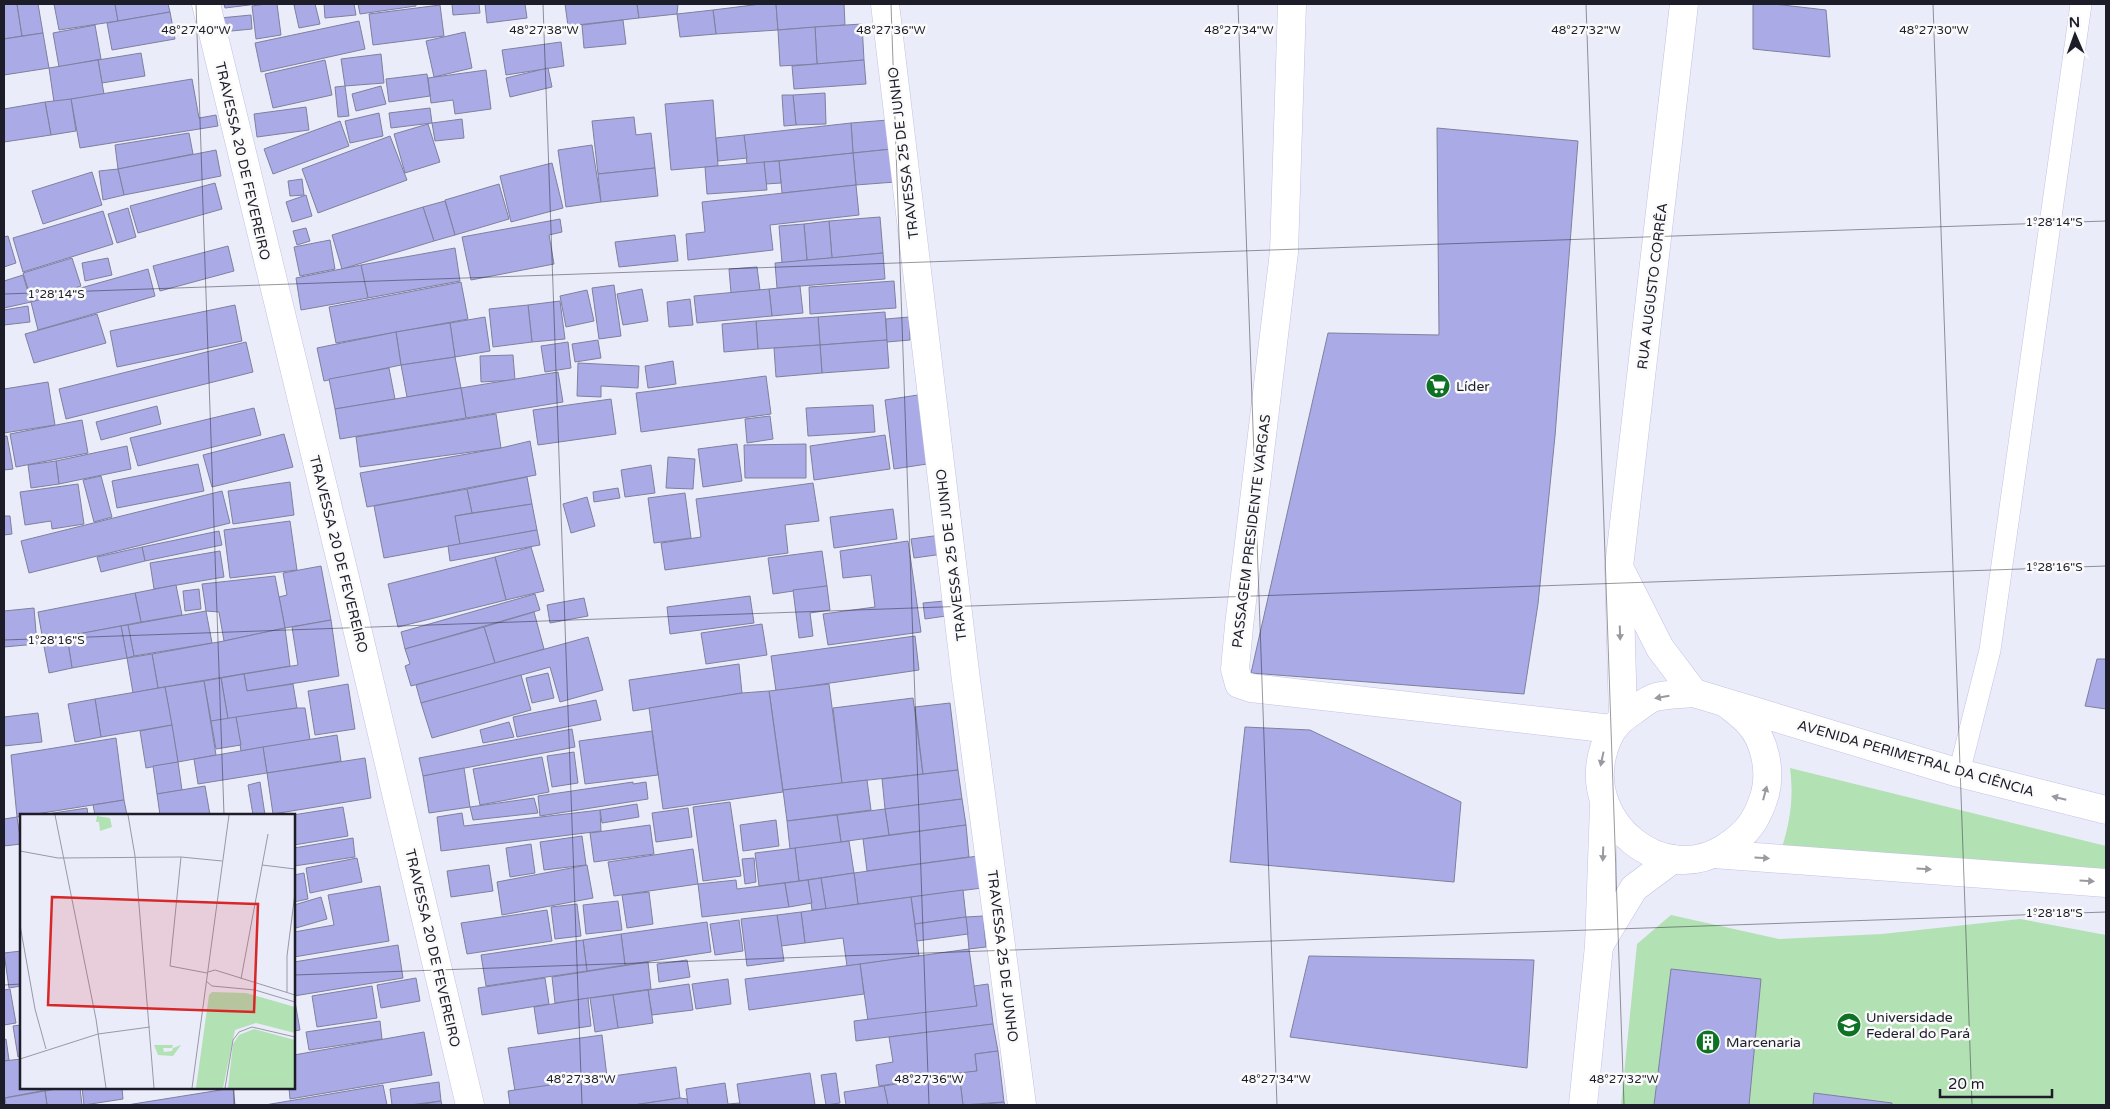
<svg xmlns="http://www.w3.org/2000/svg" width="2110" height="1109" font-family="'Varela Round',sans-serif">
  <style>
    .green { fill: #b2e1b4 }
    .building { fill: #a9aae6; stroke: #7f809e }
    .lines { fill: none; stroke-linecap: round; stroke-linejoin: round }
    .service-casing { stroke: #c1c2e3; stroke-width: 22 }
    .minor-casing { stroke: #c1c2e3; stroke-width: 29 }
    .secondary-casing { stroke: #c1c2e3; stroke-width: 29 }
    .service { stroke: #fff; stroke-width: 21 }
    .minor { stroke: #fff; stroke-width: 28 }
    .secondary { stroke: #fff; stroke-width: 28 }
    .oneway { fill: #99999f }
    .ticks { fill: none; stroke: #1c1d29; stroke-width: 1; stroke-opacity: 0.45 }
    .labels { text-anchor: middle; stroke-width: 5; stroke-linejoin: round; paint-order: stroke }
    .street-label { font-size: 14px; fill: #1c1d29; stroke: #fafafa }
    .poi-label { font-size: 14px; fill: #1c1d29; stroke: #fafafa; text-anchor: start }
    .inset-road { fill: none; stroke: #9899a6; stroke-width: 1 }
    .view { fill: #d62828; fill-opacity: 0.15; stroke: #d62828; stroke-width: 2.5 }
    .inset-edge { fill: none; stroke: #1c1d29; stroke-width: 2.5 }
    .ticks-label { font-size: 12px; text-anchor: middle; fill: #1c1d29; stroke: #fafafa; stroke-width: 5; stroke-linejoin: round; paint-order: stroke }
  </style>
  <rect width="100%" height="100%" fill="#ebecf9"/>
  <g class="green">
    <path d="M1790 768 2106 846V873L1781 851C1790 822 1794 799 1790 768Z"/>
    <polygon points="1671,915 1779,939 1882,934 2020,919 2106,935 2106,1105 1621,1105 1637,944"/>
  </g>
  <g class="building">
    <polygon points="4,4 17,4 22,36 4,39"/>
    <polygon points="17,4 38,4 43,33 22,36"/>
    <polygon points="54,4 115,4 118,21 59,30"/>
    <polygon points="115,4 168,4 170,12 118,21"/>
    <polygon points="224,4 257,4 225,8"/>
    <polygon points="266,4 277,4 281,35 256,39 252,6"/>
    <polygon points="299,4 315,4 320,24 299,28 294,5"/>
    <polygon points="324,4 354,4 356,15 325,18"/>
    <polygon points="358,4 416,4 416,6 360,14"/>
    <polygon points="452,4 479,4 480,13 453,15"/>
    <polygon points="485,4 525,4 527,18 487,23"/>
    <polygon points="565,4 637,4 639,18 568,26"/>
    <polygon points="637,4 678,4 677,14 639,18"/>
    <polygon points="761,4 776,4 778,30 716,34 713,10"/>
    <polygon points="776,4 844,4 845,25 778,30"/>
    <polygon points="1753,4 1774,4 1826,10 1830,57 1753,49"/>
    <polygon points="440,5 444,36 373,45 369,14"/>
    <polygon points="713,10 716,34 680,37 677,14"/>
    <polygon points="170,12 175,39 112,50 107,23"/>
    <polygon points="251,15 252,29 221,32 220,18"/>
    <polygon points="623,20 626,44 584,48 582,25"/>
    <polygon points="359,21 365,49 261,72 255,43"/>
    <polygon points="862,24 864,60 817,64 815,27"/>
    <polygon points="95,25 101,59 59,67 53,33"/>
    <polygon points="815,27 817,64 780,66 778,30"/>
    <polygon points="465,32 472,68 434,77 426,41"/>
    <polygon points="43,33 49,68 4,75 4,39"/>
    <polygon points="561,42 564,66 506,75 502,50"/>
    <polygon points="141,53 145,76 102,83 98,60"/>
    <polygon points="381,54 384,83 345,86 341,59"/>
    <polygon points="98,60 104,94 54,102 49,68"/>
    <polygon points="325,60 332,95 273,108 265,74"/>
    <polygon points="864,60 866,84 794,89 792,66"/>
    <polygon points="548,68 552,87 510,97 506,78"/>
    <polygon points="486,70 491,109 455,114 453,100 431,103 428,78"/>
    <polygon points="427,74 430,96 389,102 386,79"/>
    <polygon points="192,79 199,118 216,115 218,126 80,148 71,99"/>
    <polygon points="345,86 349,116 338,117 335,87"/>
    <polygon points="381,86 386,104 356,111 352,94"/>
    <polygon points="825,93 826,124 796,125 793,95"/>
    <polygon points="782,95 793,95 796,125 784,126"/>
    <polygon points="71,99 76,131 51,135 45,102"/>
    <polygon points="713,100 718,166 671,170 665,104"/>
    <polygon points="45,102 51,135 4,142 4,109"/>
    <polygon points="306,107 309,130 257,137 254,114"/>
    <polygon points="430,108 432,123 391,128 389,113"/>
    <polygon points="379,113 383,136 350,143 345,121"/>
    <polygon points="634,117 636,135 651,133 655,168 598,174 592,121"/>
    <polygon points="462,119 464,138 435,141 432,123"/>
    <polygon points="888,120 892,149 853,153 851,123"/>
    <polygon points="340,121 349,146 273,174 264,149"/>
    <polygon points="851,123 853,153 747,164 744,135"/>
    <polygon points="428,124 440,162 405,173 394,134"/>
    <polygon points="1437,128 1578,141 1555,436 1538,604 1524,694 1251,673 1328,333 1439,335"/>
    <polygon points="189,133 193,154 118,169 115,145"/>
    <polygon points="744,135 747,158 718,161 716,138"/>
    <polygon points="390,136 407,180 318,213 302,169"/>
    <polygon points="592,145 601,202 566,207 558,150"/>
    <polygon points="892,149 895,182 856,185 853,153"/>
    <polygon points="216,150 221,176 124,195 118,169"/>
    <polygon points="853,153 856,185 782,193 779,161"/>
    <polygon points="779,161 781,183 766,184 764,162"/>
    <polygon points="764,162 767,190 707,194 705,167"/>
    <polygon points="552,163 563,208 511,222 500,176"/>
    <polygon points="655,168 658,196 601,202 598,174"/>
    <polygon points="118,169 124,195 103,200 99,171"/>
    <polygon points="92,172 102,205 43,224 32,191"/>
    <polygon points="302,179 304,195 290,196 288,181"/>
    <polygon points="215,183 222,209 138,233 130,206"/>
    <polygon points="499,184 509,219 455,235 445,200"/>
    <polygon points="856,185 859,215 770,225 773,250 688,260 686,234 705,232 702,202"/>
    <polygon points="306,195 312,216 292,222 286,202"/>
    <polygon points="445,201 455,235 434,241 423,207"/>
    <polygon points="423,207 434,241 342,269 332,235"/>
    <polygon points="128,208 136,237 117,243 108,214"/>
    <polygon points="103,211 113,244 23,272 13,238"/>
    <polygon points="880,217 883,253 832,258 829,221"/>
    <polygon points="560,219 562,232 549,235 554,264 471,280 462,237"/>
    <polygon points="829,221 832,258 807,260 804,224"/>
    <polygon points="804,224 807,260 782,263 779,226"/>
    <polygon points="306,228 310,241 297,245 293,231"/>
    <polygon points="675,235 678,261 619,267 615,242"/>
    <polygon points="8,236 16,263 4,267 4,237"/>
    <polygon points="330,240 335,269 300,276 294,247"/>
    <polygon points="228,246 234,271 160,291 153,266"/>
    <polygon points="455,248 460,281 368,298 361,265"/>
    <polygon points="883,253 885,279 777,288 775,263"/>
    <polygon points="72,258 81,286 32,302 23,273"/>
    <polygon points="108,258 112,275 85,281 82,263"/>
    <polygon points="361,265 368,298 301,310 296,278"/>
    <polygon points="757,267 760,290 731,293 729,269"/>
    <polygon points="148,269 155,296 38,330 31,302"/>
    <polygon points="23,275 31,302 4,308 4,281"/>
    <polygon points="894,281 896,308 810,314 809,287"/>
    <polygon points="461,282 468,319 336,343 329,307"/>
    <polygon points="614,285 621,336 599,339 592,288"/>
    <polygon points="800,286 803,313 772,316 769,289"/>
    <polygon points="642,289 648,321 623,325 617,294"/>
    <polygon points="769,289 772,316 697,323 694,296"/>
    <polygon points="587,290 594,321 566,327 560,296"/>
    <polygon points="690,299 693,325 669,327 667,302"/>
    <polygon points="560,301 565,339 532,342 528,305"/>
    <polygon points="235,305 242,341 117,367 110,331"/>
    <polygon points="528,305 532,342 493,347 489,309"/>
    <polygon points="28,306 30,322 4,325 4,310"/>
    <polygon points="885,312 887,340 820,345 818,317"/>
    <polygon points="97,314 106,343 34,363 25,334"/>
    <polygon points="485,317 490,351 455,357 450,323"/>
    <polygon points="818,317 820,345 758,349 756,321"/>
    <polygon points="909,317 910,340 887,342 886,319"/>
    <polygon points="756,321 758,349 724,352 722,324"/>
    <polygon points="450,323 455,357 401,365 396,332"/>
    <polygon points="396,332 401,365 324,381 317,348"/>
    <polygon points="598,340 601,358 575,362 572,344"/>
    <polygon points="887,340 889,368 822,373 820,345"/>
    <polygon points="246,342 253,372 66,419 59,389"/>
    <polygon points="568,342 571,368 545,372 541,346"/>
    <polygon points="820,345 822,373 776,377 774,348"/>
    <polygon points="513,355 515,380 481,382 480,356"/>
    <polygon points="455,357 461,388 407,397 401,365"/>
    <polygon points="673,361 676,384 648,388 645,366"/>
    <polygon points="578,363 639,366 638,388 601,386 601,397 577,396"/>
    <polygon points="389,368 395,399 335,409 329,379"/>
    <polygon points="558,372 563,402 466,418 461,388"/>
    <polygon points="766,376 771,414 641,432 636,393"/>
    <polygon points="48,382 55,425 4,433 4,389"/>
    <polygon points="461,388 466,418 340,439 335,409"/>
    <polygon points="918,395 927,464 894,469 885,400"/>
    <polygon points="611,399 616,434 538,445 533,410"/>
    <polygon points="873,405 875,432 808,436 806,408"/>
    <polygon points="157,406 161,424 101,440 96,422"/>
    <polygon points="254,408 261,435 138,466 130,438"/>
    <polygon points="496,414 501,448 360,467 356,437"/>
    <polygon points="770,416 773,439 747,443 745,419"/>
    <polygon points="82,420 88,453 16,467 10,434"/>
    <polygon points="284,434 293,467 212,487 203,455"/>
    <polygon points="885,435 890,469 814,480 810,446"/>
    <polygon points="4,436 7,436 13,469 4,470"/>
    <polygon points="530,441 536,475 367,507 360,473 501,448"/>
    <polygon points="737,444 742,481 703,487 698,449"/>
    <polygon points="806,444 806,478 745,478 744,445"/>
    <polygon points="127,446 131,469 59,484 56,461"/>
    <polygon points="668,457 695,459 693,489 666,488"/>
    <polygon points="56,461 59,484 31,488 28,465"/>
    <polygon points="198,464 204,491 117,508 112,481"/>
    <polygon points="651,465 655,493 625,497 621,470"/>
    <polygon points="101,476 112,517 94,522 83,480"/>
    <polygon points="527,477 532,504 472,513 467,489"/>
    <polygon points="290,482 294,515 233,524 228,491"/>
    <polygon points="813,483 819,521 785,525 788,553 665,570 661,543 701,537 696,499"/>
    <polygon points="78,484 84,524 52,529 51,521 25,525 20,492"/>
    <polygon points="618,488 620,498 594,502 593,492"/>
    <polygon points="467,489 472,513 455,516 460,544 384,558 374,506"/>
    <polygon points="222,491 230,523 29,573 21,541"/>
    <polygon points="685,493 691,538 654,543 648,498"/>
    <polygon points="587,497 595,526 571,533 563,504"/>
    <polygon points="532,504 537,530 460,544 455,516"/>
    <polygon points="893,509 897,539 834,548 830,517"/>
    <polygon points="4,516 10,516 12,534 4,535"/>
    <polygon points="290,521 297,570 230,578 224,530"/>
    <polygon points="537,530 540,545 450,561 448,546"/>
    <polygon points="219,531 222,545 145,561 142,547"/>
    <polygon points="941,535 943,554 914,558 911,539"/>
    <polygon points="908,541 921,632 828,645 823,614 875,607 871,575 843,578 840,551"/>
    <polygon points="142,547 145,561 101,572 97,557"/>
    <polygon points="531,547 544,591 506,600 495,557"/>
    <polygon points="220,551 224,577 154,589 150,563"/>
    <polygon points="822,551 827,586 773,594 768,558"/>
    <polygon points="495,557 506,600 398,627 388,584"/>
    <polygon points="321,566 331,620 285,628 279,597 287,595 283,573"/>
    <polygon points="275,576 285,628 224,641 219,612 206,611 202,584"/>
    <polygon points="176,585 182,615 141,622 135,593"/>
    <polygon points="827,586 830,610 810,613 813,636 799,638 793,590"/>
    <polygon points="199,589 201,609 185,611 183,591"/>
    <polygon points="135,593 141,622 43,641 38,612"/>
    <polygon points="535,594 540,610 405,649 401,632"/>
    <polygon points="750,596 754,623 670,634 667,607"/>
    <polygon points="584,598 588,616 550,623 547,605"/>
    <polygon points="944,601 946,616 925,619 923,603"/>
    <polygon points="34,608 37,644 4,647 4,611"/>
    <polygon points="206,611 212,643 134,656 128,625"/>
    <polygon points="534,612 544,649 495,663 484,627"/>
    <polygon points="331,620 339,676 247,691 244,674 298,665 292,627"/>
    <polygon points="762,624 767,655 706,664 701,633"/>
    <polygon points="128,625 134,656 127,658 121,626"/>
    <polygon points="121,626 127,658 72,668 67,636"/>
    <polygon points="484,627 495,663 411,686 405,666 410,664 405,649"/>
    <polygon points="285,628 290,666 158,688 152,654 224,641"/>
    <polygon points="67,636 72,668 49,673 43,641"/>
    <polygon points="915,636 919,670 776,691 771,656"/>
    <polygon points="588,637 603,690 560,702 550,667 421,703 416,685"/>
    <polygon points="152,654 158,688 133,693 127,658"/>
    <polygon points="2097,659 2106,659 2106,709 2085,706"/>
    <polygon points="739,664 742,693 633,711 629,680"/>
    <polygon points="548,673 554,698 532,703 526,678"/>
    <polygon points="244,674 247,691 293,684 297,708 228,719 221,678"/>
    <polygon points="521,675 531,710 432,738 421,703"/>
    <polygon points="221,678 228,719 211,721 204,681"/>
    <polygon points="204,681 216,755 178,762 165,687"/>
    <polygon points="348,684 355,729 315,735 308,691"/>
    <polygon points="829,684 842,783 783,790 769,691"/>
    <polygon points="165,687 172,725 101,737 95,699"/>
    <polygon points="769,691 783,792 663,809 649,708 742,693"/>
    <polygon points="913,698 923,774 842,783 833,708"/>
    <polygon points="95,699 101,737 75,742 68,704"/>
    <polygon points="596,700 601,720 517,737 513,717"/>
    <polygon points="950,703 958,770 923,774 915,707"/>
    <polygon points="297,708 305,708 310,740 241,751 236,717"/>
    <polygon points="38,713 42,742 4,746 4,717"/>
    <polygon points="236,717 241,745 216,749 211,721"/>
    <polygon points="509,722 514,737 483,743 480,730"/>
    <polygon points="172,725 178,762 146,768 140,731"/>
    <polygon points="1245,727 1310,730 1461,802 1454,882 1230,862"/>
    <polygon points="572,729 575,747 423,776 419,758"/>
    <polygon points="652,731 658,775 585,784 579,741"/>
    <polygon points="337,735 341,761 267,773 263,747"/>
    <polygon points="116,738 124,800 17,817 11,755"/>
    <polygon points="263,747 267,773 198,784 194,759"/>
    <polygon points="574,752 578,783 552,787 547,756"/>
    <polygon points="542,757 549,792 480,805 473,769"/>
    <polygon points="365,758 371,798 273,814 267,773"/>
    <polygon points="178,762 182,790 157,794 153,766"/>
    <polygon points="464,768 470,807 429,813 423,776"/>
    <polygon points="958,770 962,799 885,809 882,779"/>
    <polygon points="867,780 871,810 787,821 783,790"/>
    <polygon points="260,782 265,815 253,815 248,785"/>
    <polygon points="633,782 633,784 646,782 648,799 540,816 538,796"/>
    <polygon points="205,786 210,815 160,815 157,794"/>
    <polygon points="534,798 538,813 473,820 470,807"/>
    <polygon points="962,799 966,825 889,835 885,809"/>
    <polygon points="124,800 127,815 95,815 93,805"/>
    <polygon points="730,802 741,876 703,881 693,807"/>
    <polygon points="637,804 639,817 602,823 600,810"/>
    <polygon points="343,807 348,836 294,845 293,815"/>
    <polygon points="87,808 88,815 47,814"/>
    <polygon points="688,808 692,837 656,842 652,813"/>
    <polygon points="885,809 889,835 841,842 837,815"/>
    <polygon points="600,810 601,831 441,851 437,817 462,813 464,826"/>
    <polygon points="837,815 841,842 790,849 787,821"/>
    <polygon points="17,817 21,844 4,846 4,819"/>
    <polygon points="776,820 779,846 743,851 740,825"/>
    <polygon points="650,825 654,854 594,862 590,833"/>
    <polygon points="966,825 969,857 867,871 863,839"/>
    <polygon points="582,836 586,865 544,870 540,842"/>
    <polygon points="353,838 355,857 294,866 294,848"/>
    <polygon points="849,841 854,873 799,881 795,848"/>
    <polygon points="531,844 535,873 510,877 506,848"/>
    <polygon points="795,848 799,881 759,886 755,853"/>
    <polygon points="693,849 698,884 614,896 608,862"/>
    <polygon points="978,856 982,888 858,904 854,873"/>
    <polygon points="357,858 362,882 310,893 306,868"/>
    <polygon points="754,858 756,882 745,884 742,859"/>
    <polygon points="489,865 493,891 451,897 447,871"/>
    <polygon points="587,865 593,898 502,915 497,882"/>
    <polygon points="304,873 308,899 294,902 294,875"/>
    <polygon points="854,873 858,904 826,909 821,878"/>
    <polygon points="821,878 826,909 812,910 808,880"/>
    <polygon points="736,880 737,889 785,883 789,907 702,917 698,884"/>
    <polygon points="808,880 812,903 789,907 785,883"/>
    <polygon points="380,886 389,941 294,957 294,932 334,925 328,895"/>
    <polygon points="963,890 966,917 915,924 911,897"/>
    <polygon points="649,892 653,924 627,928 622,895"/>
    <polygon points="321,897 327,919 296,928 294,905"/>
    <polygon points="911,897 919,956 847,966 843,938 805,943 801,912"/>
    <polygon points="618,901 622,930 586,934 583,905"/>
    <polygon points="577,904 581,936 555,939 551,907"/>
    <polygon points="547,910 552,941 467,954 461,923"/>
    <polygon points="801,912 805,943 781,946 777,915"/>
    <polygon points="777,915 784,961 747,966 741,919"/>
    <polygon points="983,916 986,947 969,949 966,917"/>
    <polygon points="966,917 968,934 917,941 915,924"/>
    <polygon points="739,920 743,951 715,955 710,924"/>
    <polygon points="707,922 711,952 625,965 621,934"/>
    <polygon points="621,934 625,965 587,971 583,940"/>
    <polygon points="583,940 587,971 486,986 481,955"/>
    <polygon points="398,945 403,978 294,996 294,962"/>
    <polygon points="969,949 977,1006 868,1021 860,964"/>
    <polygon points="21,951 21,986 9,988 4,953"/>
    <polygon points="1309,956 1534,960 1527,1068 1290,1037"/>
    <polygon points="687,960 690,977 659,982 657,964"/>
    <polygon points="648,962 651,989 555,1003 552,977"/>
    <polygon points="860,964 864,994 749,1010 745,979"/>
    <polygon points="1671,969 1761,979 1749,1105 1654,1105"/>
    <polygon points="416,978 420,1001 381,1008 377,985"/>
    <polygon points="545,978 549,1004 482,1015 478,988"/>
    <polygon points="728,979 731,1004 696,1009 692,984"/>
    <polygon points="689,984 693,1010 652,1015 648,990"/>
    <polygon points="988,984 993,1024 856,1041 854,1021 977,1006 974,986"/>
    <polygon points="372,986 377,1018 317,1027 312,996"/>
    <polygon points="10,989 16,1023 4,1025 4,990"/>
    <polygon points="648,990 653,1023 618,1028 613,995"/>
    <polygon points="613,995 618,1028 595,1032 590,998"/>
    <polygon points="294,996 300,1030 294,1031"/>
    <polygon points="588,998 591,1026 538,1034 534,1007"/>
    <polygon points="380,1021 382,1039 309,1050 306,1032"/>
    <polygon points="993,1024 998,1051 975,1054 977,1071 879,1086 876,1065 893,1062 889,1037"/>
    <polygon points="21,1025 21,1056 18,1057 13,1026"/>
    <polygon points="424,1032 432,1075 290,1099 289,1088 294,1088 294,1055"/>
    <polygon points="602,1035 607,1077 515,1091 508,1048"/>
    <polygon points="6,1039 9,1060 4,1061 4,1040"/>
    <polygon points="998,1051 1004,1102 963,1105 959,1073 977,1071 975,1054"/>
    <polygon points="21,1059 21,1088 40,1088 41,1091 4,1098 4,1061"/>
    <polygon points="676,1067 680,1098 634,1105 510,1105 508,1091"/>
    <polygon points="810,1073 815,1105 740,1105 737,1084"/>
    <polygon points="836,1073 840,1103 826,1105 821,1075"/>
    <polygon points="959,1073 963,1105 888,1105 884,1086"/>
    <polygon points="439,1082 441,1101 410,1105 392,1105 390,1089"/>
    <polygon points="725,1083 728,1104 740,1103 740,1105 688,1105 686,1089"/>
    <polygon points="383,1085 387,1105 265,1105"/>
    <polygon points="884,1086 888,1105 846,1105 844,1092"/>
    <polygon points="40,1088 63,1088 41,1091"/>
    <polygon points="63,1088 80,1088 82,1105 47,1105 45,1091"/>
    <polygon points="82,1088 122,1088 123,1099 84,1105"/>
    <polygon points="233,1088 235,1105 127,1105"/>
    <polygon points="45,1091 47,1105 6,1105 5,1098"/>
    <polygon points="1814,1093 1892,1103 1892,1105 1813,1105"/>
    <polygon points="680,1098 687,1099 688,1105 634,1105"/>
    <polygon points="441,1101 442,1105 417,1105"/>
    <polygon points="1004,1102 1005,1105 978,1105"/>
  </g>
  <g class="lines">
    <defs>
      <polyline id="service" points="1959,773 1990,650 2081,4"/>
      <g id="minor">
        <polyline points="206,4 347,586 470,1105"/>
        <polyline points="885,4 966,680 1022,1105"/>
        <polyline points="1292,4 1284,252 1239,626 1235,669 1239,684 1251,688 1612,729"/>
      </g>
      <g id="secondary">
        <polyline points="1622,573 1660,648 1694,693"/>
        <path d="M1726 703C1733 709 1742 715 1749 723 1765 740 1771 771 1765 794 1757 821 1747 834 1723 849 1661 886 1586 823 1602 756 1607 735 1615 722 1633 711 1640 706 1648 699 1656 697 1668 694 1682 694 1694 693L1959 773 2106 810"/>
        <polyline points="1623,717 1619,567 1684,4"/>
        <polyline points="1714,854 2106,883"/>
        <polyline points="1600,944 1634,888 1673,859"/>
        <polyline points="1583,1105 1599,946 1604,806"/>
      </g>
    </defs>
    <use href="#service" class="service-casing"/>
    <use href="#minor" class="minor-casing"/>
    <use href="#secondary" class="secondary-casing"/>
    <use href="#service" class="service"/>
    <use href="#minor" class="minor"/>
    <use href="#secondary" class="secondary"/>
  </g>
  <defs><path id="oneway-solid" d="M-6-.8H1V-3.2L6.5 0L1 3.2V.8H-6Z" transform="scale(1.25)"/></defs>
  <g class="oneway">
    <use href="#oneway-solid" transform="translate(1620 633) rotate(88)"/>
    <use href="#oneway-solid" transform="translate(1662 697) rotate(170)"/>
    <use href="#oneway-solid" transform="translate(1602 759) rotate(102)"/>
    <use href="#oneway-solid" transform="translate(1765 793) rotate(-75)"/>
    <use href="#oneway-solid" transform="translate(2059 798) rotate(-166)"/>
    <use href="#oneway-solid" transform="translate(1603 854) rotate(92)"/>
    <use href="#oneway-solid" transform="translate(1762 858) rotate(4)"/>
    <use href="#oneway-solid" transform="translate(1924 869) rotate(4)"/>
    <use href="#oneway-solid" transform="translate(2087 881) rotate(4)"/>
  </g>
  <path class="ticks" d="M196 4 224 815M543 4 582 1105M891 4 929 1105M1238 4 1277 1105M1586 4 1624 1105M1933 4 1972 1105M4 294 2106 221M4 640 2106 566M294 975 2106 912M4 985 21 984M234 1088V1105"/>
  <defs>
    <symbol id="supermarket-disc" viewBox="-11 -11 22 22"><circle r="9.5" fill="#0d7223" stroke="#fafafa"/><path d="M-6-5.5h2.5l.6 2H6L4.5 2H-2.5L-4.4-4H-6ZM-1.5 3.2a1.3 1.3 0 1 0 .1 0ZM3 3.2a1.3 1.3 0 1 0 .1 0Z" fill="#fff"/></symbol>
    <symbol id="university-disc" viewBox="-11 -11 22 22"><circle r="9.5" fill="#0d7223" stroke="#fafafa"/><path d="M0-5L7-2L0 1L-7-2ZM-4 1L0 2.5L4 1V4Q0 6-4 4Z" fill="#fff"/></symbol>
    <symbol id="building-disc" viewBox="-11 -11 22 22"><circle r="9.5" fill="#0d7223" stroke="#fafafa"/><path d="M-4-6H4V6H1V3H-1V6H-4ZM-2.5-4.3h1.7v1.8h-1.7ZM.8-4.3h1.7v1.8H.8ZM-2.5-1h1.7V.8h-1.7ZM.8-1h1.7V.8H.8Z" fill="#fff"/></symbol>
  </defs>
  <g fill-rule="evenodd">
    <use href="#supermarket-disc" x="1424" y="372" width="28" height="28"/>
    <use href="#university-disc" x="1835" y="1011" width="28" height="28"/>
    <use href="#building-disc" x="1694" y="1028" width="28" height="28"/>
  </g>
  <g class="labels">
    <g class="street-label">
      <text transform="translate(903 153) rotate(-97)" y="5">TRAVESSA 25 DE JUNHO</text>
      <text transform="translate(243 161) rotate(77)" y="5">TRAVESSA 20 DE FEVEREIRO</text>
      <text transform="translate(1652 286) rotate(-83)" y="5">RUA AUGUSTO CORRÊA</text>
      <text transform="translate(1251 531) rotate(-83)" y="5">PASSAGEM PRESIDENTE VARGAS</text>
      <text transform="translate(339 554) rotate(76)" y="5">TRAVESSA 20 DE FEVEREIRO</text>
      <text transform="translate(951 555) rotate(-97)" y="5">TRAVESSA 25 DE JUNHO</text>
      <text transform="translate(1916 758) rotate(16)" y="5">AVENIDA PERIMETRAL DA CIÊNCIA</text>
      <text transform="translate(433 948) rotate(77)" y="5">TRAVESSA 20 DE FEVEREIRO</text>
      <text transform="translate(1003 956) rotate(83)" y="5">TRAVESSA 25 DE JUNHO</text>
    </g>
    <g class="poi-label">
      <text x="1456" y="391">Líder</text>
      <text x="1866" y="1022">Universidade<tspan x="1866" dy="16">Federal do Pará</tspan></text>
      <text x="1726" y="1047">Marcenaria</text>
    </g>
  </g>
  <g transform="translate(20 814)">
    <rect width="275" height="275" fill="#ebecf9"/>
    <path d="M77 2 90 4 92 13 80 17 79 8H76ZM192 178 226 179 275 193V219L236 209 215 216 203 274H176L189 181ZM234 215 275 226V274H208L213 230 219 221ZM134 231H153L152 234H143L144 238 152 237 153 234 161 231 153 242 138 241Z" fill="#b2e1b4"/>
    <path class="inset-road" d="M35 1 76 205 86 274M108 1 115 42 134 274M0 37 38 44 161 43 202 47M161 43 150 152 187 159M242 51 275 55M0 111 15 195 26 235M188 158 195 156 275 181M221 165 248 20M186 167 192 172 235 176 275 188M267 178V142L275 79M0 245 78 220 130 213M172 274 209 1M205 274 213 226 219 218 232 213 275 223"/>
    <path class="view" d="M32 83 238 90 234 198 28 191Z"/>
    <rect width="275" height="275" class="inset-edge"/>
  </g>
  <g class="ticks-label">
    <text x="196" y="34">48°27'40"W</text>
    <text x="544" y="34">48°27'38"W</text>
    <text x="891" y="34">48°27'36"W</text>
    <text x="1239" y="34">48°27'34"W</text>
    <text x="1586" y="34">48°27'32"W</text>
    <text x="1934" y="34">48°27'30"W</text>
    <text x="2054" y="226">1°28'14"S</text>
    <text x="56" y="298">1°28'14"S</text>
    <text x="2054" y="571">1°28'16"S</text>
    <text x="56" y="644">1°28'16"S</text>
    <text x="2054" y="917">1°28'18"S</text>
    <text x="581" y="1083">48°27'38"W</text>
    <text x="929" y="1083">48°27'36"W</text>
    <text x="1276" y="1083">48°27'34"W</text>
    <text x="1624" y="1083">48°27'32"W</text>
  </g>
  <rect width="2110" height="1109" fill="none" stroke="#1c1d29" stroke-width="10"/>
  <g transform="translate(2075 35) rotate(358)" stroke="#fafafa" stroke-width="4" paint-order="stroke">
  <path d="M0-4L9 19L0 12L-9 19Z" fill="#1c1d29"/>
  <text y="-8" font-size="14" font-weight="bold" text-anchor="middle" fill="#1c1d29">N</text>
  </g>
  <path d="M1940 1089v8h112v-8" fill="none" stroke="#1c1d29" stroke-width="2.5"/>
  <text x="1948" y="1089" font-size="15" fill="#1c1d29" stroke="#fafafa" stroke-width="4" paint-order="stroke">20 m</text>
</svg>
